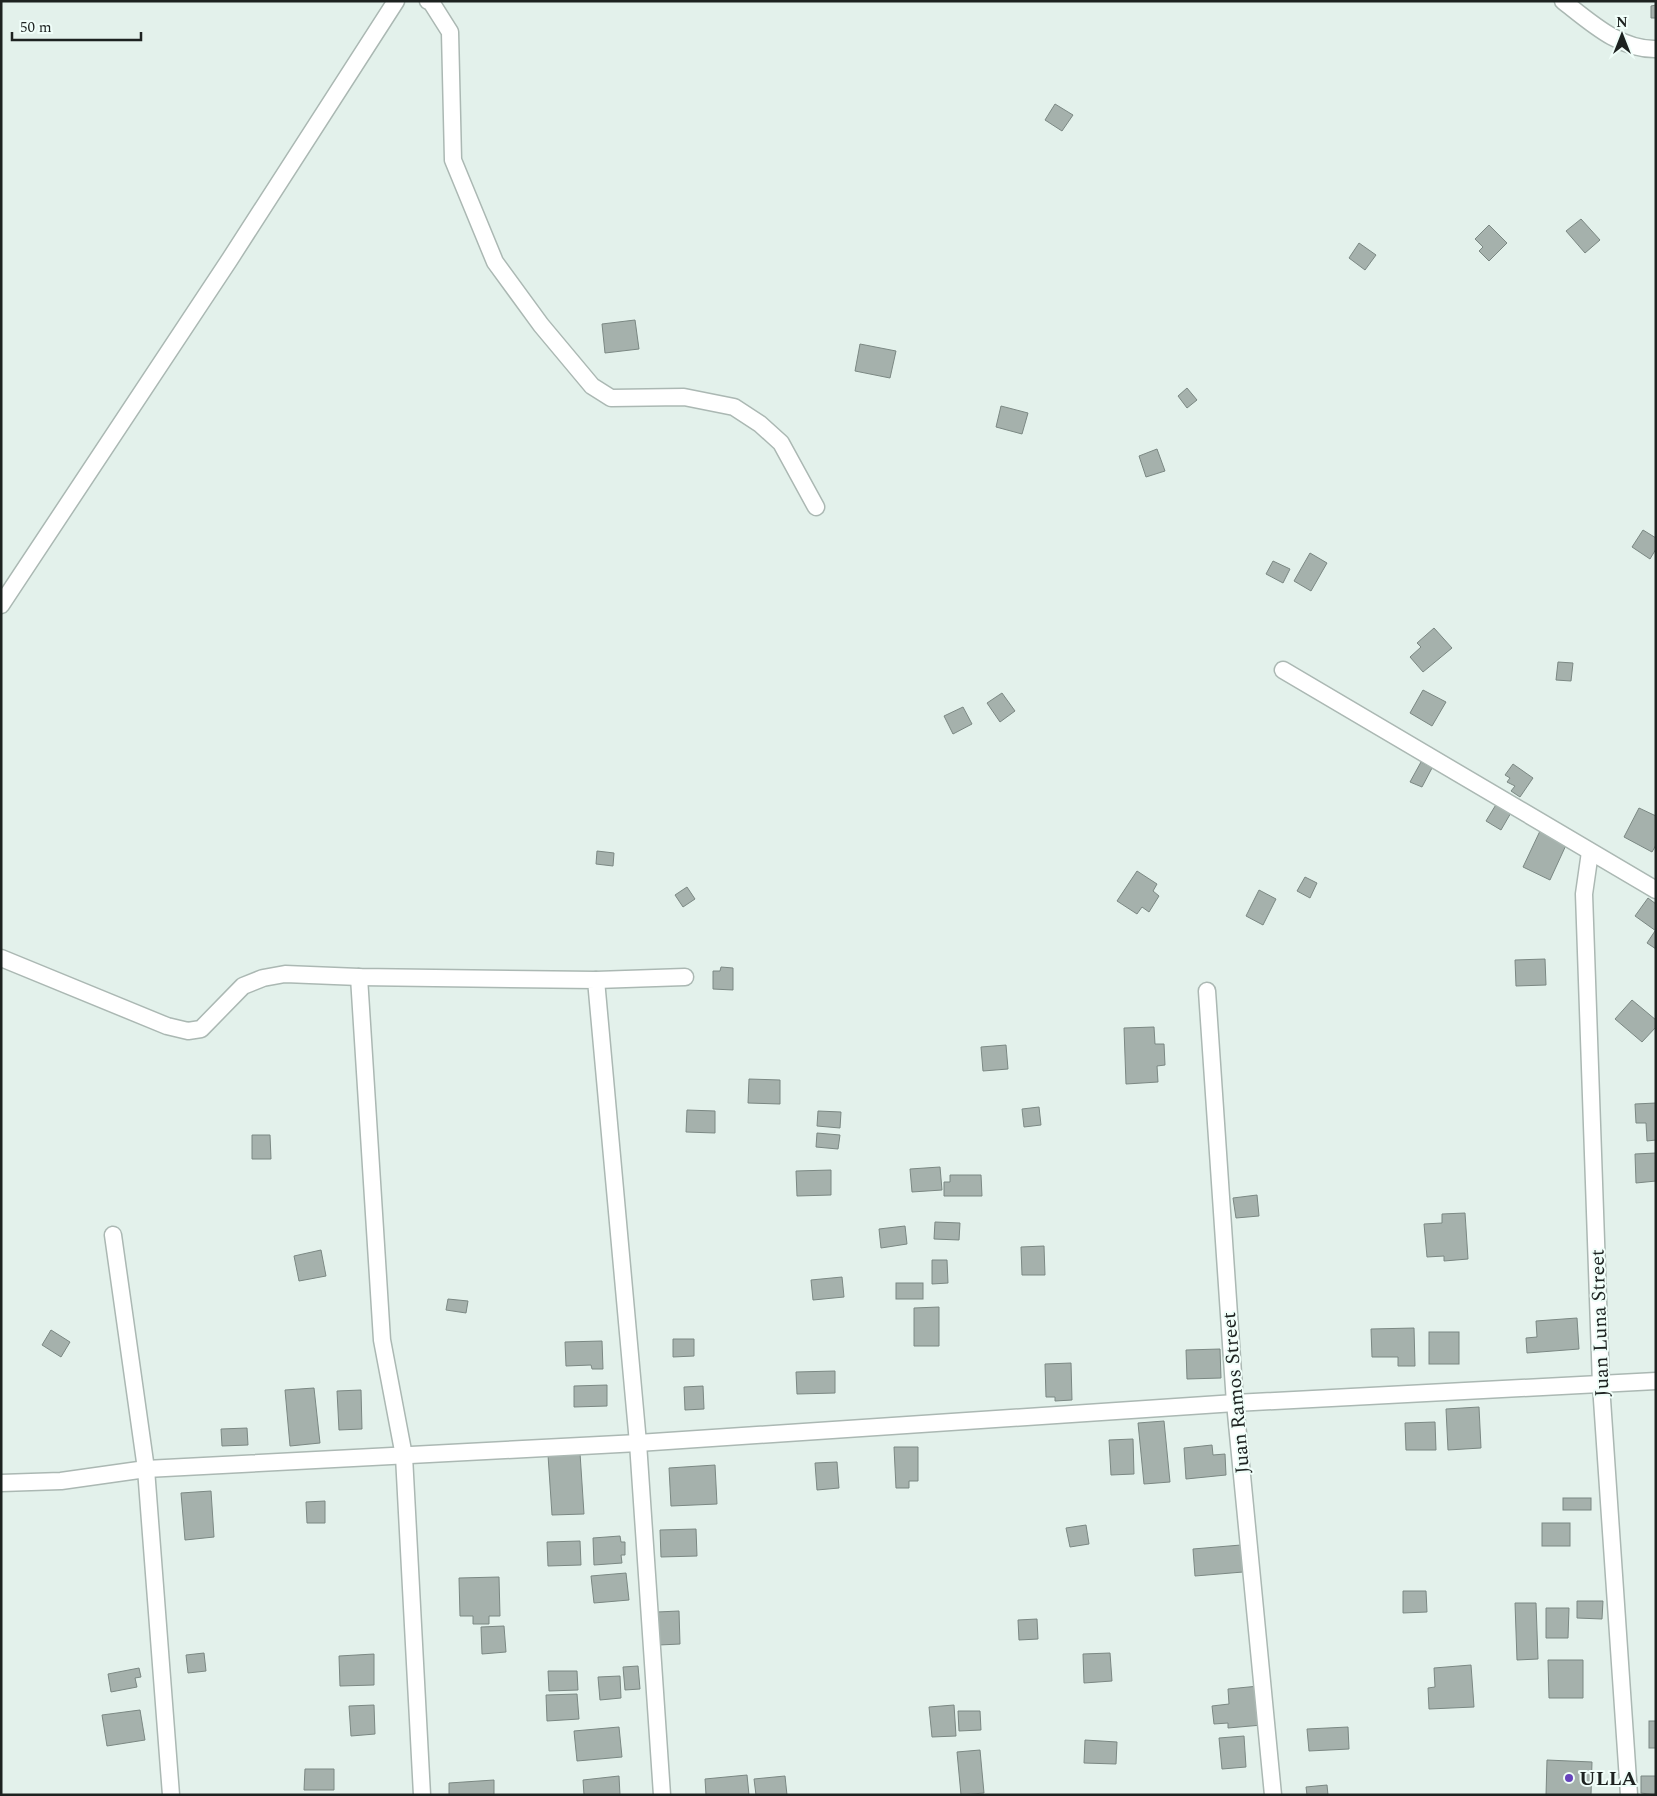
<svg xmlns="http://www.w3.org/2000/svg" width="1657" height="1796" font-family="Spectral,serif">
  <style>
    .building { fill: #a5b1ac; stroke: #7b8883 }
    .lines { fill: none; stroke-linecap: round; stroke-linejoin: round }
    .street-casing { stroke: #abb8b3; stroke-width: 19 }
    .street { stroke: #fff; stroke-width: 16 }
    .poi-dot { fill: #6743bc; stroke: #f0fef9; stroke-width: 2 }
    .labels { text-anchor: middle; stroke-width: 4; stroke-linejoin: round; paint-order: stroke }
    .street-label { font-size: 20px; fill: #1d2220; stroke: #f0fef9 }
    .poi-label { font-size: 20px; font-weight: bold; fill: #1d2220; stroke: #f0fef9; text-anchor: start }
  </style>
  <rect width="100%" height="100%" fill="#e3f1eb"/>
  <g class="building">
    <polygon points="1656,5 1656,18 1651,18 1651,6"/>
    <polygon points="1055,104 1073,115 1062,131 1045,120"/>
    <polygon points="1581,219 1600,240 1585,253 1566,231"/>
    <polygon points="1489,225 1507,243 1489,261 1479,251 1483,247 1475,239"/>
    <polygon points="1359,243 1376,255 1365,270 1349,258"/>
    <polygon points="635,320 639,349 605,353 602,324"/>
    <polygon points="860,344 896,351 890,378 855,371"/>
    <polygon points="1187,388 1197,400 1187,408 1178,396"/>
    <polygon points="1001,406 1028,413 1022,434 996,427"/>
    <polygon points="1157,449 1165,471 1146,477 1139,456"/>
    <polygon points="1643,530 1656,538 1656,549 1650,559 1632,547"/>
    <polygon points="1310,553 1327,563 1311,591 1294,581"/>
    <polygon points="1273,561 1290,569 1283,583 1266,574"/>
    <polygon points="1434,628 1452,648 1423,672 1410,657 1421,647 1417,643"/>
    <polygon points="1558,662 1573,663 1571,681 1556,680"/>
    <polygon points="1423,690 1446,702 1432,726 1410,713"/>
    <polygon points="1002,693 1015,711 1000,722 987,703"/>
    <polygon points="963,707 972,724 953,734 944,716"/>
    <polygon points="1421,762 1432,768 1422,787 1410,782"/>
    <polygon points="1513,764 1533,778 1520,797 1511,791 1515,786 1507,782 1510,778 1505,775"/>
    <polygon points="1497,803 1512,811 1501,830 1486,821"/>
    <polygon points="1639,808 1656,816 1656,845 1652,852 1624,837"/>
    <polygon points="1540,831 1567,843 1550,880 1523,867"/>
    <polygon points="597,851 614,853 613,866 596,864"/>
    <polygon points="1137,871 1157,884 1153,891 1159,896 1149,912 1142,907 1137,914 1117,901"/>
    <polygon points="1305,877 1317,883 1310,898 1297,891"/>
    <polygon points="687,887 695,899 683,907 675,895"/>
    <polygon points="1259,890 1276,899 1263,925 1246,916"/>
    <polygon points="1648,898 1656,904 1656,931 1635,916"/>
    <polygon points="1655,931 1656,932 1656,949 1647,943"/>
    <polygon points="1545,959 1546,985 1516,986 1515,960"/>
    <polygon points="721,967 733,968 733,990 713,989 713,971 720,971"/>
    <polygon points="1632,1000 1656,1020 1656,1027 1642,1042 1615,1019"/>
    <polygon points="1154,1027 1155,1044 1164,1044 1165,1065 1157,1066 1158,1082 1126,1084 1124,1028"/>
    <polygon points="1006,1045 1008,1069 983,1071 981,1047"/>
    <polygon points="749,1079 780,1080 780,1104 748,1103"/>
    <polygon points="1656,1103 1656,1140 1647,1141 1646,1123 1636,1123 1635,1104"/>
    <polygon points="1039,1107 1041,1125 1024,1127 1022,1109"/>
    <polygon points="687,1110 715,1111 715,1133 686,1132"/>
    <polygon points="818,1111 841,1112 840,1128 817,1126"/>
    <polygon points="817,1133 840,1135 838,1149 816,1147"/>
    <polygon points="252,1135 270,1135 271,1159 252,1159"/>
    <polygon points="1656,1153 1656,1181 1636,1183 1635,1154"/>
    <polygon points="940,1167 942,1190 912,1192 910,1169"/>
    <polygon points="831,1170 831,1195 797,1196 796,1171"/>
    <polygon points="950,1175 981,1175 982,1196 944,1196 944,1182 950,1182"/>
    <polygon points="1257,1195 1259,1216 1236,1218 1233,1198"/>
    <polygon points="1465,1213 1468,1259 1444,1261 1444,1256 1427,1257 1424,1224 1442,1223 1442,1214"/>
    <polygon points="935,1222 960,1223 959,1240 934,1239"/>
    <polygon points="905,1226 907,1244 881,1248 879,1229"/>
    <polygon points="1044,1246 1045,1275 1022,1275 1021,1247"/>
    <polygon points="321,1250 326,1276 299,1281 294,1256"/>
    <polygon points="932,1260 947,1260 948,1283 932,1284"/>
    <polygon points="842,1277 844,1297 813,1300 811,1280"/>
    <rect x="896" y="1283" width="27" height="16"/>
    <polygon points="448,1299 468,1301 466,1313 446,1310"/>
    <polygon points="939,1307 939,1346 914,1346 914,1308"/>
    <polygon points="1577,1318 1579,1349 1527,1353 1526,1338 1537,1337 1536,1321"/>
    <polygon points="1414,1328 1415,1366 1398,1366 1398,1357 1372,1357 1371,1329"/>
    <polygon points="51,1330 70,1342 61,1357 42,1345"/>
    <rect x="1429" y="1332" width="30" height="32"/>
    <polygon points="673,1339 694,1339 694,1356 673,1357"/>
    <polygon points="602,1341 603,1369 592,1369 591,1365 566,1366 565,1342"/>
    <polygon points="1220,1349 1221,1378 1187,1379 1186,1350"/>
    <polygon points="1071,1363 1072,1400 1055,1401 1055,1397 1046,1397 1045,1364"/>
    <polygon points="835,1371 835,1393 797,1394 796,1372"/>
    <polygon points="607,1385 607,1406 574,1407 574,1386"/>
    <polygon points="703,1386 704,1409 685,1410 684,1387"/>
    <polygon points="314,1388 320,1443 290,1446 285,1390"/>
    <polygon points="361,1390 362,1429 339,1430 337,1391"/>
    <polygon points="1479,1407 1481,1448 1448,1450 1446,1409"/>
    <polygon points="1164,1421 1170,1482 1144,1484 1138,1423"/>
    <polygon points="1435,1422 1436,1450 1406,1450 1405,1423"/>
    <polygon points="247,1428 248,1445 222,1446 221,1429"/>
    <polygon points="1133,1439 1134,1474 1111,1475 1109,1440"/>
    <polygon points="1212,1445 1213,1455 1225,1454 1226,1475 1186,1479 1184,1448"/>
    <polygon points="894,1447 918,1447 918,1481 909,1481 909,1488 896,1488"/>
    <polygon points="580,1453 584,1514 552,1515 548,1455"/>
    <polygon points="837,1462 839,1488 817,1490 815,1463"/>
    <polygon points="715,1465 717,1504 671,1506 669,1468"/>
    <polygon points="211,1491 214,1537 185,1540 181,1493"/>
    <rect x="1563" y="1498" width="28" height="12"/>
    <polygon points="325,1501 325,1523 307,1523 306,1502"/>
    <rect x="1542" y="1523" width="28" height="23"/>
    <polygon points="1086,1525 1089,1544 1070,1547 1066,1528"/>
    <polygon points="696,1529 697,1556 661,1557 660,1530"/>
    <polygon points="620,1536 621,1542 625,1542 625,1555 621,1555 622,1563 594,1565 593,1538"/>
    <polygon points="580,1541 581,1565 548,1566 547,1542"/>
    <polygon points="1241,1545 1243,1572 1195,1576 1193,1549"/>
    <polygon points="626,1573 629,1600 594,1603 591,1576"/>
    <polygon points="499,1577 500,1616 489,1616 489,1624 473,1624 473,1616 460,1616 459,1578"/>
    <polygon points="1403,1591 1426,1591 1427,1612 1403,1613"/>
    <polygon points="1577,1601 1603,1601 1602,1619 1577,1618"/>
    <polygon points="1515,1603 1536,1603 1538,1659 1517,1660"/>
    <polygon points="1546,1608 1569,1608 1568,1638 1546,1638"/>
    <polygon points="679,1611 680,1644 659,1645 657,1612"/>
    <polygon points="1037,1619 1038,1639 1019,1640 1018,1620"/>
    <polygon points="504,1626 506,1652 482,1654 481,1627"/>
    <polygon points="204,1653 206,1671 188,1673 186,1655"/>
    <polygon points="1110,1653 1112,1681 1084,1683 1083,1654"/>
    <polygon points="374,1654 374,1685 340,1686 339,1656"/>
    <polygon points="1548,1660 1583,1660 1583,1698 1549,1698"/>
    <polygon points="1471,1665 1474,1707 1429,1709 1428,1688 1435,1687 1434,1668"/>
    <polygon points="638,1666 640,1689 625,1690 623,1667"/>
    <polygon points="139,1668 141,1677 135,1678 137,1687 111,1692 108,1674"/>
    <polygon points="548,1671 577,1671 578,1690 549,1691"/>
    <polygon points="620,1676 621,1698 600,1700 598,1677"/>
    <polygon points="1259,1686 1262,1725 1228,1728 1228,1723 1214,1724 1212,1706 1229,1704 1228,1689"/>
    <polygon points="577,1694 579,1719 547,1721 546,1695"/>
    <polygon points="374,1705 375,1734 351,1736 349,1706"/>
    <polygon points="954,1705 956,1736 932,1737 929,1707"/>
    <polygon points="140,1710 145,1740 107,1746 102,1715"/>
    <polygon points="958,1711 980,1711 981,1730 959,1731"/>
    <rect x="1649" y="1721" width="7" height="27"/>
    <polygon points="619,1727 622,1757 577,1761 574,1731"/>
    <polygon points="1348,1727 1349,1749 1309,1751 1307,1729"/>
    <polygon points="1244,1736 1246,1767 1222,1769 1219,1738"/>
    <polygon points="1085,1740 1117,1742 1116,1764 1084,1763"/>
    <polygon points="980,1750 984,1793 961,1795 957,1752"/>
    <polygon points="1547,1760 1592,1762 1591,1795 1546,1795"/>
    <polygon points="305,1769 334,1769 334,1790 304,1790"/>
    <polygon points="747,1775 749,1795 706,1795 705,1779"/>
    <polygon points="619,1776 620,1795 584,1795 583,1780"/>
    <polygon points="785,1776 787,1795 756,1795 754,1779"/>
    <polygon points="1641,1776 1656,1776 1656,1795 1641,1793"/>
    <polygon points="494,1780 494,1795 449,1795 449,1783"/>
    <polygon points="1327,1785 1328,1795 1307,1795 1306,1787"/>
  </g>
  <g class="lines">
    <defs>
      <g id="street">
        <polyline points="428,1 431,2 450,32 453,160 495,262 541,325 592,386 611,398 684,397 734,407 760,424 781,443 816,507"/>
        <path d="M1563 1C1590 22 1620 50 1656 49"/>
        <polyline points="1,605 230,259 396,1"/>
        <polyline points="1283,670 1656,890"/>
        <polyline points="1590,852 1584,894 1601,1385 1629,1795"/>
        <polyline points="1,958 167,1026 188,1031 201,1029 243,986 263,978 285,974 359,977 596,980 638,1443 662,1795"/>
        <polyline points="359,977 382,1340 404,1456 422,1795"/>
        <polyline points="596,980 685,977"/>
        <polyline points="1207,991 1235,1403 1273,1795"/>
        <polyline points="113,1235 146,1469 171,1795"/>
        <polyline points="1,1483 61,1481 146,1469 638,1443 1235,1403 1656,1381"/>
      </g>
    </defs>
    <use href="#street" class="street-casing"/>
    <use href="#street" class="street"/>
  </g>
  <circle class="poi-dot" cx="1569" cy="1778" r="5"/>
  <g class="labels">
    <g class="street-label">
      <text transform="translate(1599 1323) rotate(-92)" y="7">Juan Luna Street</text>
      <text transform="translate(1235 1393) rotate(-95)" y="7">Juan Ramos Street</text>
    </g>
    <g class="poi-label">
      <text x="1579" y="1785">ULLA</text>
    </g>
  </g>
  <rect width="1657" height="1796" fill="none" stroke="#1d2220" stroke-width="5"/>
  <g transform="translate(1622 35)" stroke="#f0fef9" stroke-width="4" paint-order="stroke">
  <path d="M0-4L9 19L0 12L-9 19Z" fill="#1d2220"/>
  <text y="-8" font-size="14" font-weight="bold" text-anchor="middle" fill="#1d2220">N</text>
  </g>
  <path d="M12 32v8h129v-8" fill="none" stroke="#1d2220" stroke-width="2.5"/>
  <text x="20" y="32" font-size="15" fill="#1d2220" stroke="#f0fef9" stroke-width="4" paint-order="stroke">50 m</text>
</svg>
